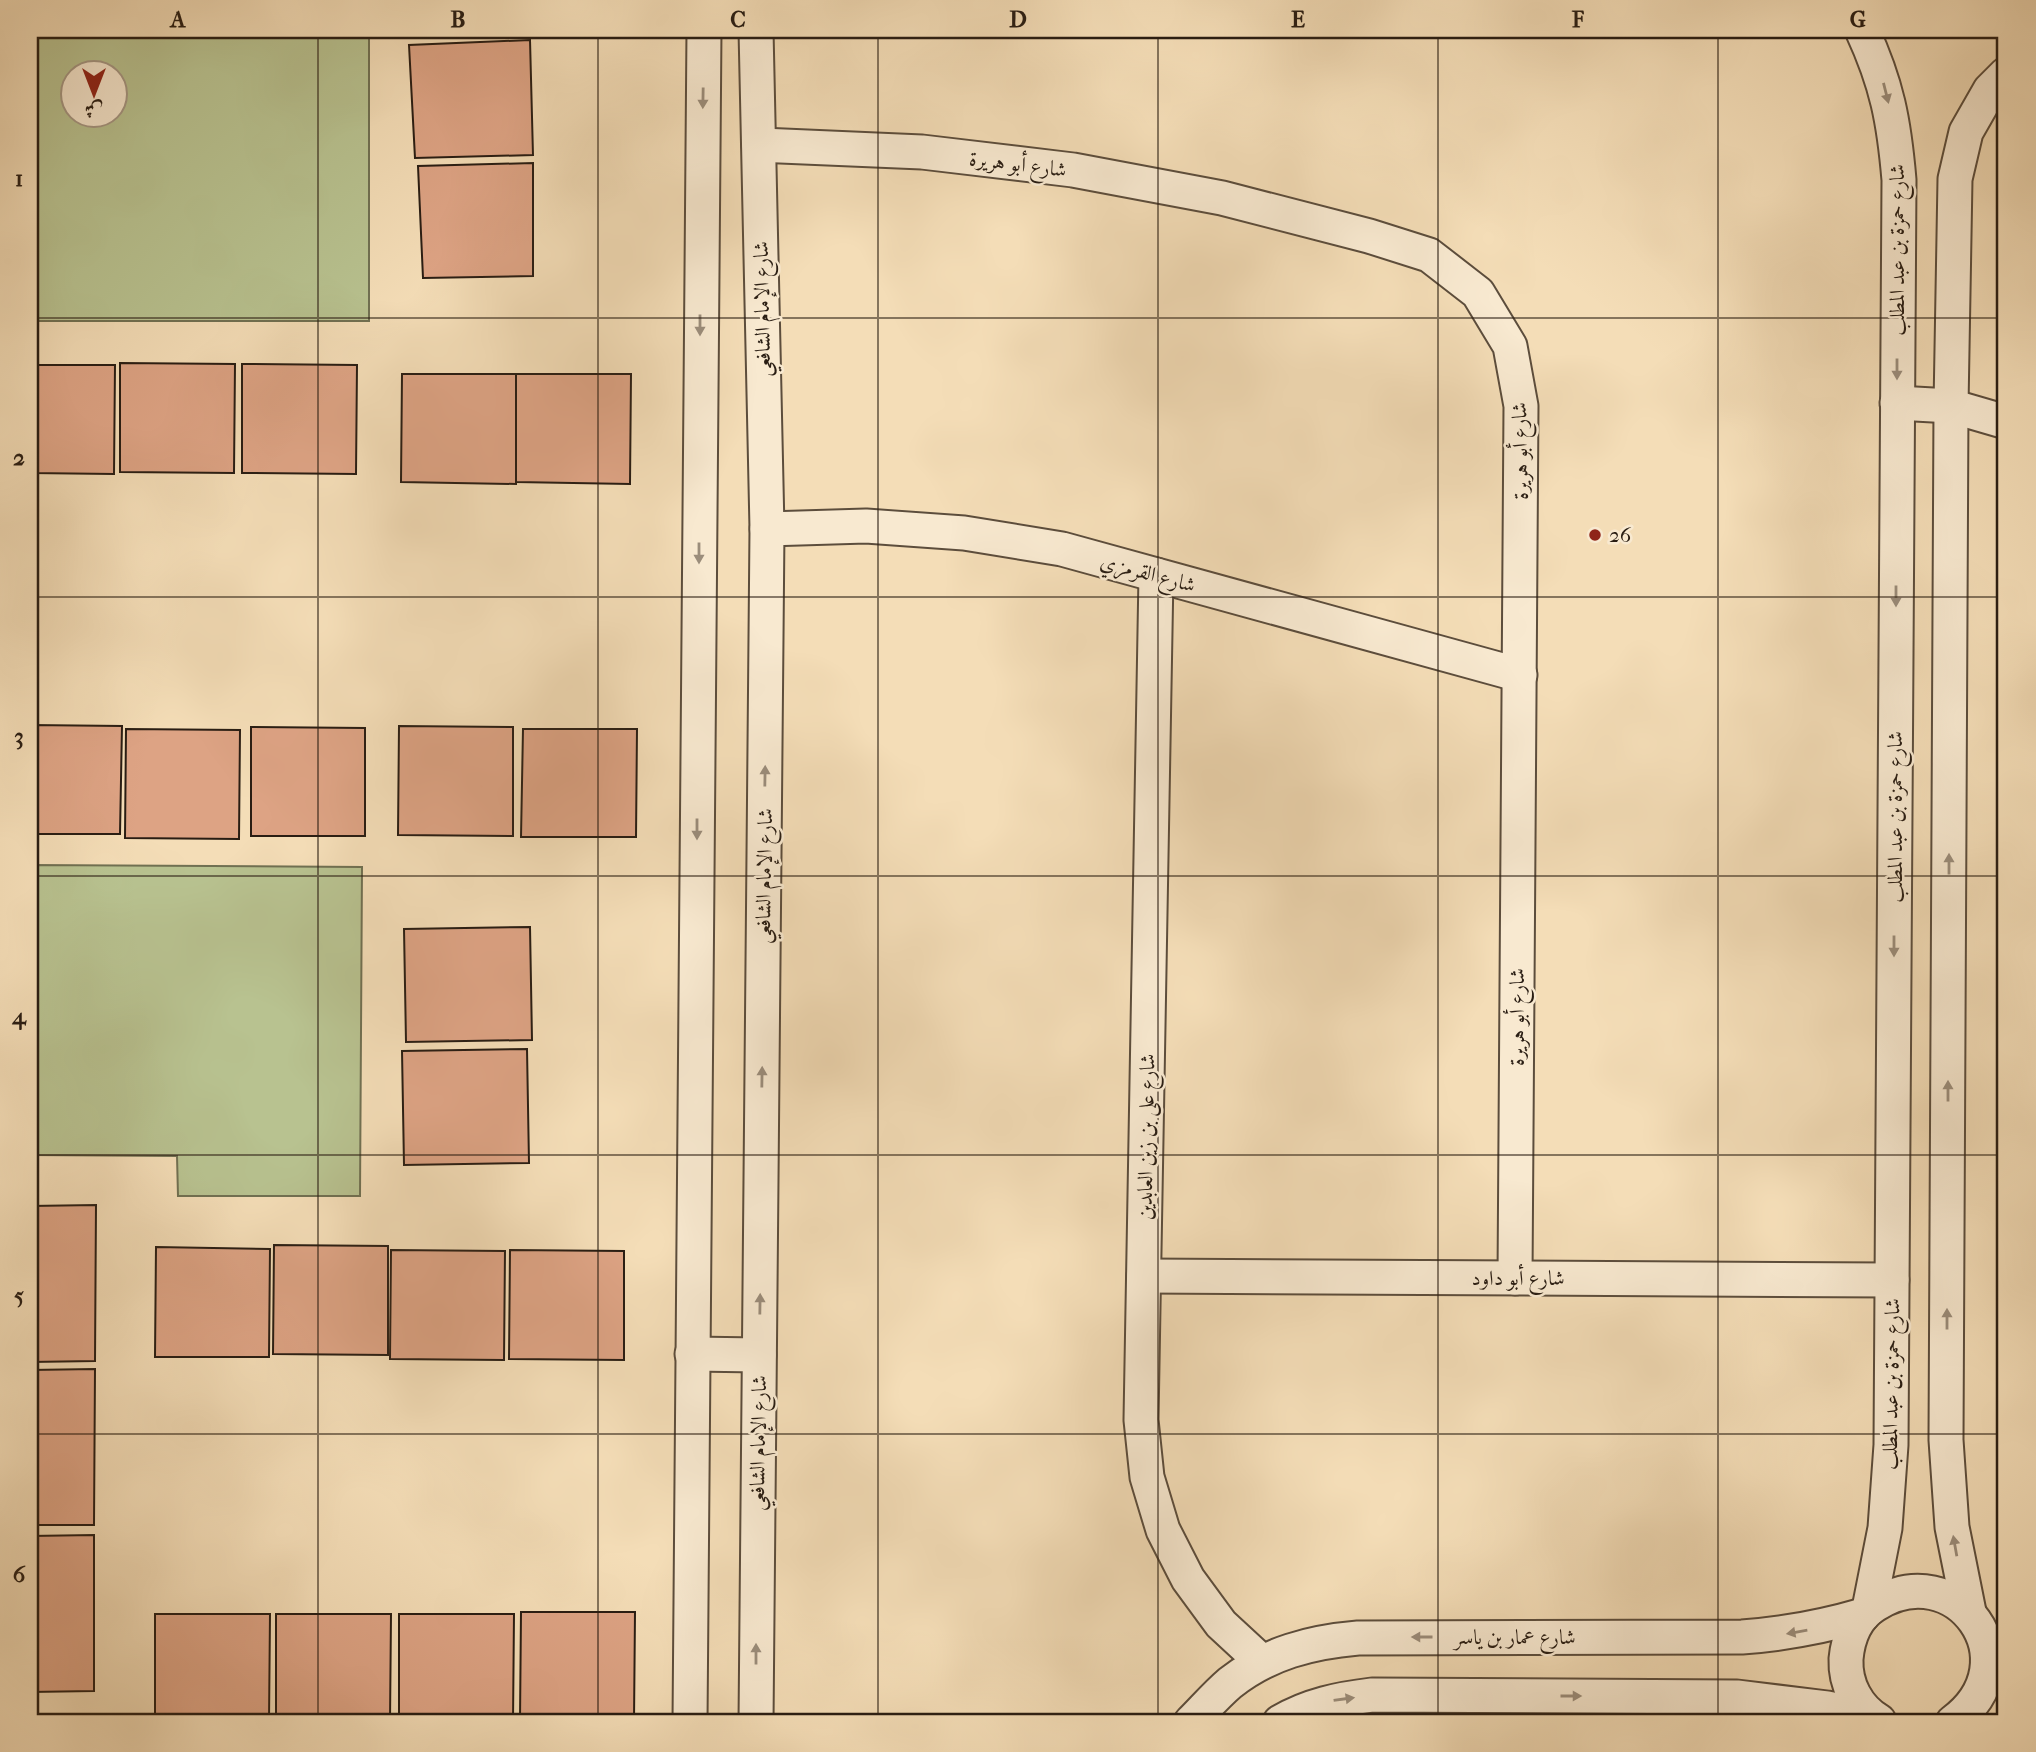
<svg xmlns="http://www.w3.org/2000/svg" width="2036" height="1752" font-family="'IM FELL French Canon',Amiri,serif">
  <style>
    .green { fill: #b8c290; stroke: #707052; stroke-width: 2; fill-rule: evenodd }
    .building { fill: #dda384; stroke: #291d13; stroke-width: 2 }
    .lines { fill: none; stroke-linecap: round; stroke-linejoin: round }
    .minor-casing { stroke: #5c4d3c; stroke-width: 37 }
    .minor { stroke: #f8e9d0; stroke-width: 33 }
    .oneway { fill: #9b8d7b }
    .grid { fill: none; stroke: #291d13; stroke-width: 2; stroke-opacity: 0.55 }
    .poi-dot { fill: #8f2418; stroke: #f8e9d0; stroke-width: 2.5 }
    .labels { text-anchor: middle; stroke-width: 5; stroke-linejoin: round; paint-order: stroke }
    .street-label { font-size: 21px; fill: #291d13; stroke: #f8e9d0 }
    .poi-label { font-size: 21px; fill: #291d13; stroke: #f8e9d0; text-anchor: start }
    .neatline { fill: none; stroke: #291d13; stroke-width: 2.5 }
    .grid-label { font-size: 23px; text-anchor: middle; font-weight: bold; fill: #291d13 }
  </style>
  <rect width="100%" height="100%" fill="#f4ddb7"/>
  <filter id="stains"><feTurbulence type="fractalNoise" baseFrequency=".00286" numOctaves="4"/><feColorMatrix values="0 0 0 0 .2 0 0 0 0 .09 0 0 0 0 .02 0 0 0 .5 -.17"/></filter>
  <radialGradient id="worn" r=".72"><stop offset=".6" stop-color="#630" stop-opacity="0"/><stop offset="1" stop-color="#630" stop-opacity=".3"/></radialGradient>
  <g class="green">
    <path d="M30 30H369V321H30ZM74 74H116V116H74Z"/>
    <polygon points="30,865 362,867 360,1196 178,1196 177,1156 30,1155"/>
  </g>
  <g class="building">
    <polygon points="530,40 533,155 415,158 409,45"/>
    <polygon points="533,163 533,276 423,278 418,166"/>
    <polygon points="120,363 235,364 234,473 120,472"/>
    <polygon points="242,364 357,365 356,474 242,473"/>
    <polygon points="30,365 115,365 114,474 30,473"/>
    <polygon points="402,374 516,374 516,484 401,482"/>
    <polygon points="516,374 631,374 630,484 516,482"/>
    <polygon points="30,725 122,726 120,834 30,834"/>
    <polygon points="399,726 513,727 513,836 398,835"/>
    <polygon points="251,727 365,728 365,836 251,836"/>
    <polygon points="126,729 240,730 239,839 125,838"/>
    <polygon points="523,729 637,729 636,837 521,837"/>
    <polygon points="530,927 532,1040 406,1042 404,929"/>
    <polygon points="527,1049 529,1163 404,1165 402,1051"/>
    <polygon points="96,1205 95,1361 30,1362 30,1206"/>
    <polygon points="274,1245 388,1246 388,1355 273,1354"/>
    <polygon points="156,1247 270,1249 269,1357 155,1357"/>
    <polygon points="391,1250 505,1251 504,1360 390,1359"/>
    <polygon points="510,1250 624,1251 624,1360 509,1359"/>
    <polygon points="95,1369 94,1525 30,1525 30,1370"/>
    <polygon points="94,1535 94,1691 30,1692 30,1536"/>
    <polygon points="521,1612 635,1612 634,1721 520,1720"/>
    <polygon points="155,1614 270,1614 269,1722 155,1722"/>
    <polygon points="276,1614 391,1614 390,1722 276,1722"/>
    <polygon points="399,1614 514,1614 513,1722 399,1722"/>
  </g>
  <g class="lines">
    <defs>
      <g id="minor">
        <path d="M1862 30C1887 84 1894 121 1899 180L1891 1445 1885 1528 1869 1609"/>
        <polyline points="759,145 922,152 1073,170 1222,198 1369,236 1429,255 1478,293 1510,346 1521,406 1515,1278"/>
        <polyline points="1897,403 1951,406 2006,422"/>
        <polyline points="767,529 866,526 964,533 1062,549 1520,675"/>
        <polyline points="1156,575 1141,1420 1147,1477 1163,1530 1188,1579 1221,1624 1262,1662"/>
        <polyline points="1144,1276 1892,1280"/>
        <polyline points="692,1354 759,1355"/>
        <polyline points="1969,1612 1952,1527 1946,1440 1951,406 1955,179 1966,132 1990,90 2006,74"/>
        <path d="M1879 1721C1857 1708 1845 1684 1846 1659 1848 1637 1857 1616 1875 1605 1955 1553 2035 1661 1953 1722"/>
        <polyline points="690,1722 704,30"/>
        <polyline points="756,1722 767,529 756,30"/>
        <path d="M1191 1722C1204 1709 1216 1695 1230 1683 1268 1653 1311 1642 1358 1638L1742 1637C1784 1634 1822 1627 1863 1615"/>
        <path d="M1280 1722C1309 1705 1339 1699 1372 1695L1737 1697 1827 1708 1872 1717"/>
      </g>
    </defs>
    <use href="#minor" class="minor-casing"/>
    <use href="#minor" class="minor"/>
  </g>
  <defs><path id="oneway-solid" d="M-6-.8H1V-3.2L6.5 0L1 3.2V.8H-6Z" transform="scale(1.75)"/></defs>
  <g class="oneway">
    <use href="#oneway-solid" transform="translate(1886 93) rotate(76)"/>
    <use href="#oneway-solid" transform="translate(703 98) rotate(91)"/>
    <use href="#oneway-solid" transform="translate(700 325) rotate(90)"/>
    <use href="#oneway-solid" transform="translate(1897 369) rotate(90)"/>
    <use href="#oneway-solid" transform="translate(699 553) rotate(90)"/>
    <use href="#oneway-solid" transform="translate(1896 596) rotate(90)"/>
    <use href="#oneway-solid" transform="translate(765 776) rotate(-89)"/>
    <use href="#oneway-solid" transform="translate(697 829) rotate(90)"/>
    <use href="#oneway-solid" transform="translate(1949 864) rotate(-90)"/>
    <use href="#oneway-solid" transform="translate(1894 946) rotate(90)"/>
    <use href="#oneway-solid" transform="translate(762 1077) rotate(-89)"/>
    <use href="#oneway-solid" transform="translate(1948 1091) rotate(-90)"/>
    <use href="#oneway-solid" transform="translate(760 1304) rotate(-89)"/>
    <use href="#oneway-solid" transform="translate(1947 1319) rotate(-90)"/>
    <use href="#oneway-solid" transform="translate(1955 1546) rotate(-100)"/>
    <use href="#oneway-solid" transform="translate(1797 1632) rotate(170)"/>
    <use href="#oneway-solid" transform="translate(1422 1637) rotate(180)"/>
    <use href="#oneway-solid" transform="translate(756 1654) rotate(-90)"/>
    <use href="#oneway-solid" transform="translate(1571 1696)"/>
    <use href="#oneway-solid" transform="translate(1344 1699) rotate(-8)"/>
  </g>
  <path class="grid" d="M318 30V1722M598 30V1722M878 30V1722M1158 30V1722M1438 30V1722M1718 30V1722M30 318H2006M30 597H2006M30 876H2006M30 1155H2006M30 1434H2006"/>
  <circle class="poi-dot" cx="1595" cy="535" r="7"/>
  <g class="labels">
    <g class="street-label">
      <text transform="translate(1018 164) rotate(7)" y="7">شارع أبو هريرة</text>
      <text transform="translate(1897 250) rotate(-90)" y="7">شارع حمزة بن عبد المطلب</text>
      <text transform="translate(762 309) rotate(-91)" y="7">شارع الإمام الشافعي</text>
      <text transform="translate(1520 451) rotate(-91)" y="7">شارع أبو هريرة</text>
      <text transform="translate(1148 573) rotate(15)" y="7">شارع القرمزي</text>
      <text transform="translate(1895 817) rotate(-90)" y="7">شارع حمزة بن عبد المطلب</text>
      <text transform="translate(764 876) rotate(-89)" y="7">شارع الإمام الشافعي</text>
      <text transform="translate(1517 1017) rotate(-90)" y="7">شارع أبو هريرة</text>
      <text transform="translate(1146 1137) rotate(-89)" y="7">شارع على بن زين العابدين</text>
      <text x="1518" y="1285">شارع أبو داود</text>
      <text transform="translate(1891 1384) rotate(-89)" y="7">شارع حمزة بن عبد المطلب</text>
      <text transform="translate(758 1443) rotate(-89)" y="7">شارع الإمام الشافعي</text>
      <text x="1515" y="1644">شارع عمار بن ياسر</text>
    </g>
    <g class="poi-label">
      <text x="1609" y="542">26</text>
    </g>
  </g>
  <rect width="2036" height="1752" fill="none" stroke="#f4ddb7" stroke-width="77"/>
  <g transform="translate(94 94) rotate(180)"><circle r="33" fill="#f8e9d0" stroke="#a59784" stroke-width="2"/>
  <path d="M0-5L12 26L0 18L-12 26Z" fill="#8f2418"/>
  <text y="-10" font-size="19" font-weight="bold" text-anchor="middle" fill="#291d13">ش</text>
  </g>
  <rect x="38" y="38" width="1959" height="1676" class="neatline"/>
  <g class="grid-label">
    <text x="178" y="27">A</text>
    <text x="458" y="27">B</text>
    <text x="738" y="27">C</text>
    <text x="1018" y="27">D</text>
    <text x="1298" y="27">E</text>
    <text x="1578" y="27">F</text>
    <text x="1858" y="27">G</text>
    <text x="19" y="186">1</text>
    <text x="19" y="465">2</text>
    <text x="19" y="744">3</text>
    <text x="19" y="1024">4</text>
    <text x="19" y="1303">5</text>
    <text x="19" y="1582">6</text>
  </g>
  <rect width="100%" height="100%" filter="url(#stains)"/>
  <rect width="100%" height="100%" fill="url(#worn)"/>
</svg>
